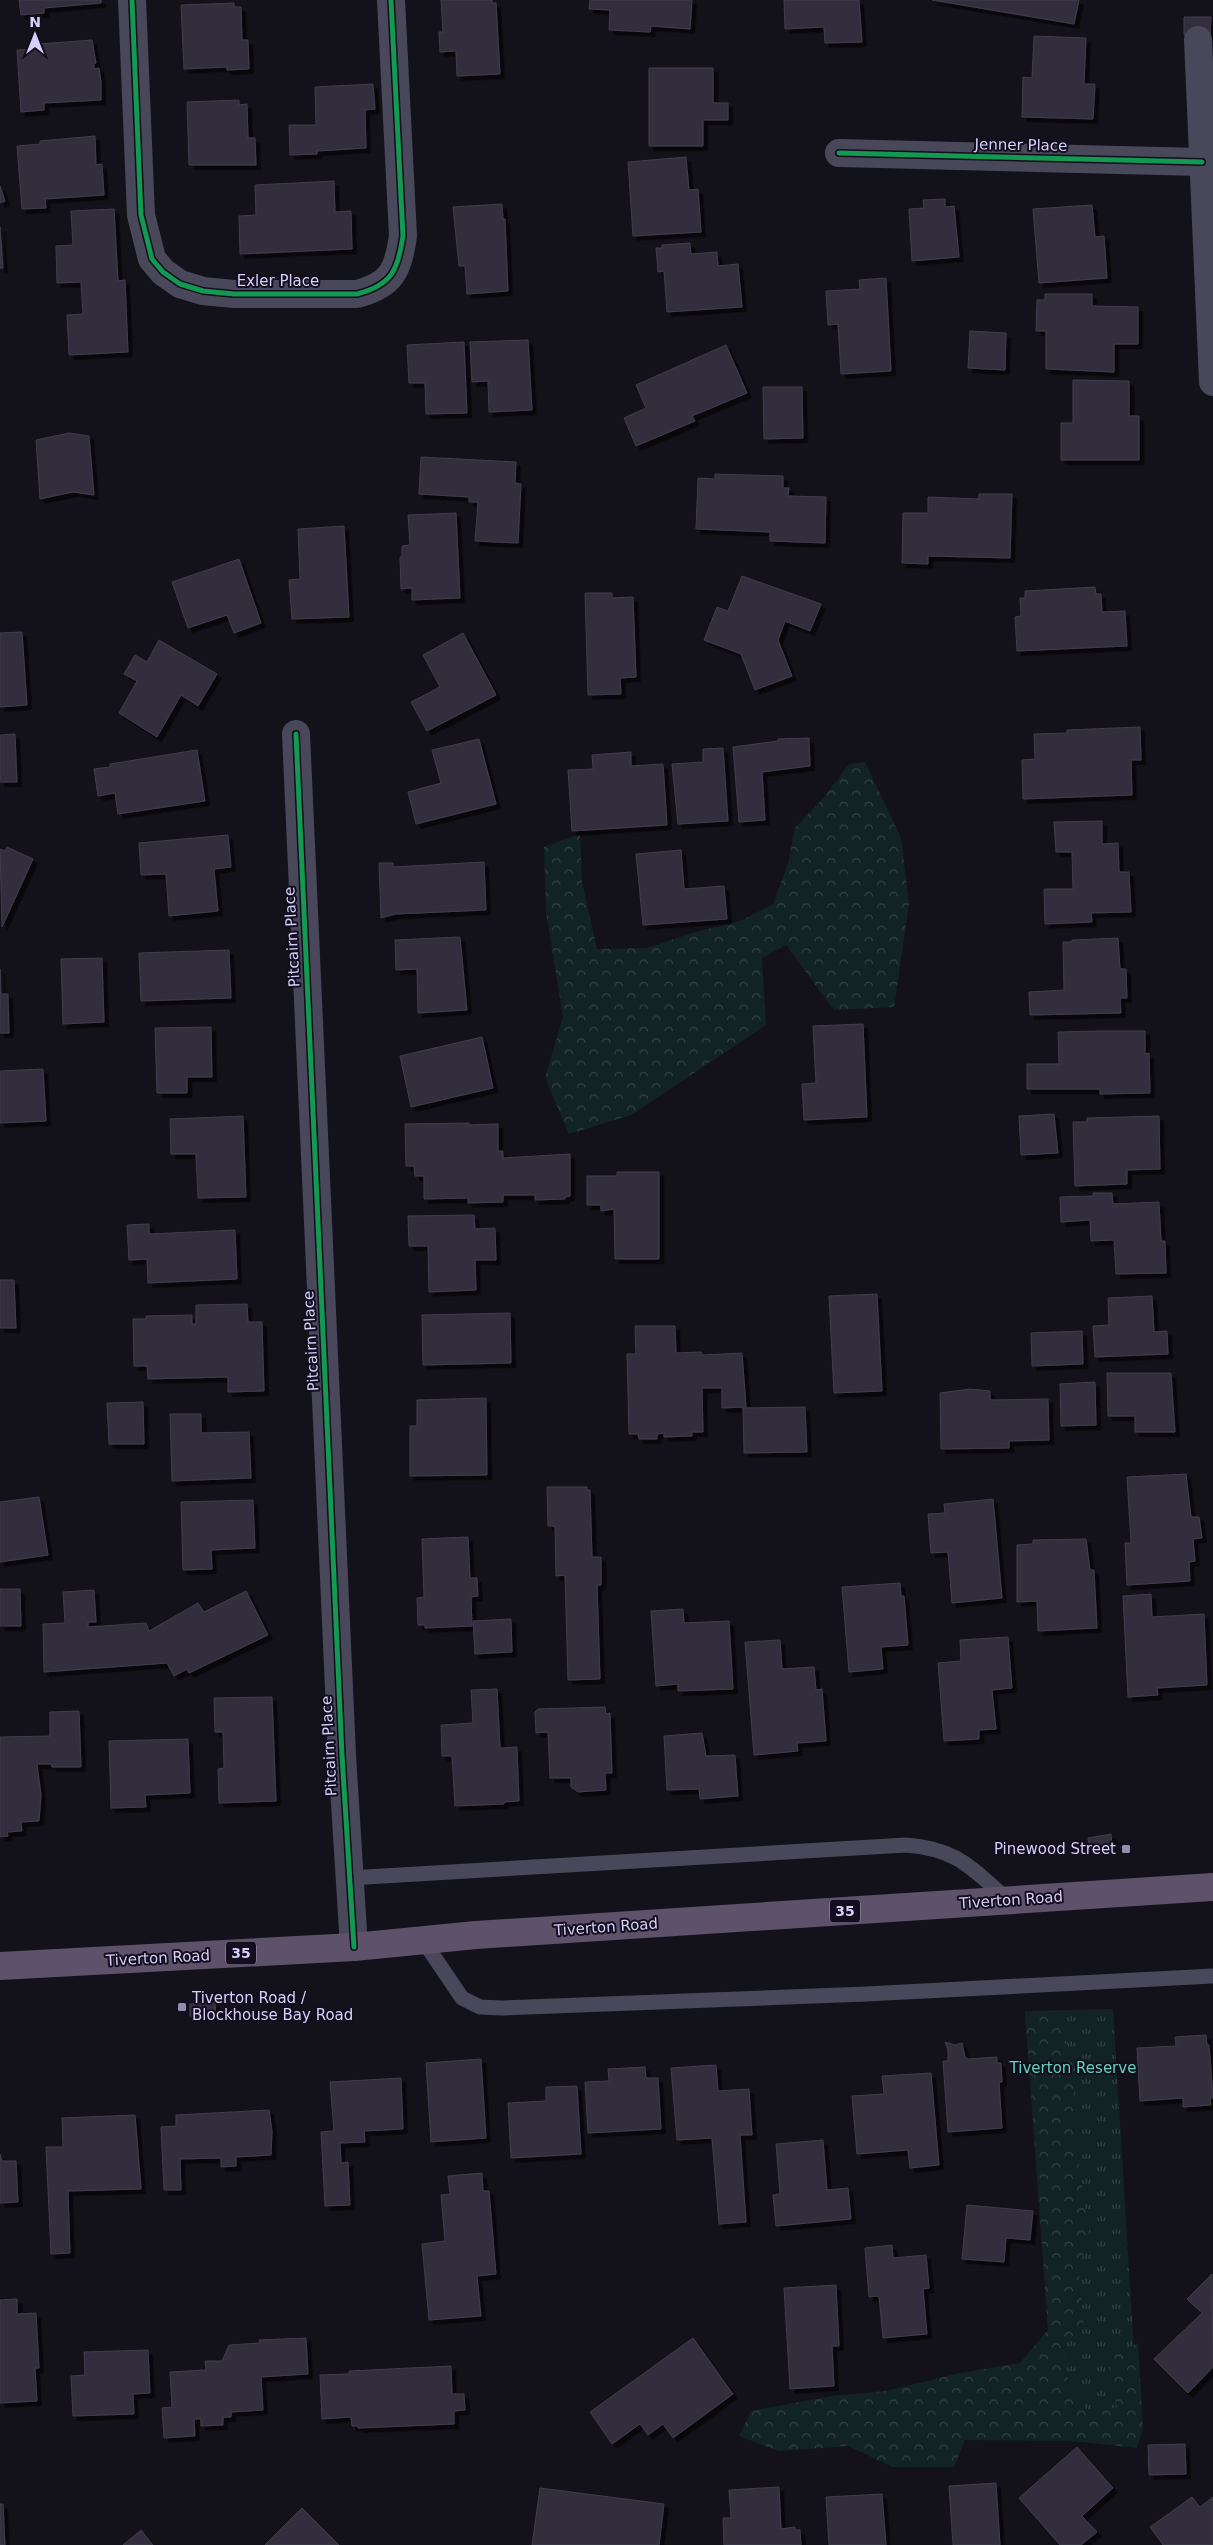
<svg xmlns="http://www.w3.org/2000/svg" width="1213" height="2545" font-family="'DejaVu Sans',sans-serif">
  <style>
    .grass { fill: url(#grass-tufts) }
    .forest { fill: url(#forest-crowns) }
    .building { fill: #322f3c; stroke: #413c4d; filter: url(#shadow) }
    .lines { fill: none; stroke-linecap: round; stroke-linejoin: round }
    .service { stroke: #49485a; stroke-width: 15 }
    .minor { stroke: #49485a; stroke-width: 28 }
    .primary { stroke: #5d526a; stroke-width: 28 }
    .cycleway-casing { stroke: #120e1d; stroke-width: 8 }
    .cycleway { stroke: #139951; stroke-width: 5 }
    .poi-dot { fill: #928eac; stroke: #120e1d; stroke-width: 2 }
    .labels { text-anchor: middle; stroke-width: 4; stroke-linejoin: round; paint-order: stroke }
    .shield { fill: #120e1d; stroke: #9c96b8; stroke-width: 1 }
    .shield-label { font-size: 14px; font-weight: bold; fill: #d7d0fa }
    .street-label { font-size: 15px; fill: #d7d0fa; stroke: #120e1d }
    .poi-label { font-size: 15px; fill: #d7d0fa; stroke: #120e1d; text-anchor: end }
    .park-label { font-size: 15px; fill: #64d1bd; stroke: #120e1d }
  </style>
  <defs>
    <pattern id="grass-tufts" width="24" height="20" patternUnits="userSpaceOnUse" patternTransform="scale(1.25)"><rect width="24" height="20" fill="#122325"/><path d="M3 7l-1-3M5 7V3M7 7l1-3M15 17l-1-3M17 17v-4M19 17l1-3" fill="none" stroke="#344246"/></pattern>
    <pattern id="forest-crowns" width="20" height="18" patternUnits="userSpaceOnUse" patternTransform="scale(1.25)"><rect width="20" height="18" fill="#122325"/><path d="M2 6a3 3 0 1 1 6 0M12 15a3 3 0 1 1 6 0" fill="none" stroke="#344246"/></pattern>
    <filter id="shadow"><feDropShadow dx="4.5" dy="4.5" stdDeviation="0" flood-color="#0009"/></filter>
  </defs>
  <rect width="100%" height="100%" fill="#13121a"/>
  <polygon class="grass" points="1113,2009 1139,2433 1056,2435 1025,2011"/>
  <g class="forest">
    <polygon points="865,762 901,838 909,904 894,1007 834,1010 786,945 762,958 766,1025 631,1115 569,1134 545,1078 563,1017 546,912 544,847 580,834 582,882 597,949 647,948 692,933 740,921 773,904 788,864 795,828 826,795 849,764"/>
    <polygon points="1025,2011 1056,2011 1072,2059 1078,2161 1090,2238 1078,2268 1084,2326 1067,2341 1063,2370 1089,2415 1117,2407 1108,2379 1111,2344 1129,2347 1138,2343 1143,2428 1137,2448 1072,2441 965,2440 954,2467 893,2467 848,2446 779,2451 739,2436 751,2411 832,2396 886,2391 960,2373 1020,2363 1048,2330"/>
  </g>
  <g class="building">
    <polygon points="19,0 101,0 101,3 44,8 44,13 21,15"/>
    <polygon points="441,0 492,0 492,3 496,3 500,74 457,76 456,51 440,52 439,32 443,32"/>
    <polygon points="590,0 692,0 690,29 651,26 650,32 609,30 610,10 589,9"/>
    <polygon points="784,0 859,0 862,42 825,43 824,27 785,29"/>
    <polygon points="932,0 1079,0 1074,24"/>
    <polygon points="234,3 234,7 241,7 242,40 248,40 249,69 227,70 227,67 184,69 181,5"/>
    <polygon points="1184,17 1211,17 1210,35 1184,35"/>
    <polygon points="1034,36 1086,38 1084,84 1095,84 1093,119 1022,117 1023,77 1032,78"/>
    <polygon points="92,40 96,63 94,64 94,69 99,68 101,82 101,100 44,103 44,110 21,112 17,50 39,49 39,44"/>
    <polygon points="649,68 713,68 713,103 728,103 728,120 703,120 703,146 649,146"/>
    <polygon points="373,84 375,109 365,110 366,148 317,151 317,154 290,155 289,125 316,125 315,87"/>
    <polygon points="239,100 239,105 247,104 248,138 255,138 256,165 189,165 187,102"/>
    <polygon points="95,136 96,165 102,164 104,195 45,199 46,208 22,209 17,146 40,144 40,141"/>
    <polygon points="686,157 689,190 698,189 701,232 633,236 628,162"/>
    <polygon points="334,181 335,212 351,211 352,249 240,254 239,216 256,215 255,185"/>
    <polygon points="0,186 5,201 0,203"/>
    <polygon points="945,199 945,207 954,206 959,257 912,261 909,209 924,208 923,200"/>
    <polygon points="502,204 503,219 505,219 508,291 467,294 465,266 459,266 453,207"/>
    <polygon points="1092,205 1095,237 1104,236 1107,278 1039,283 1033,209"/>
    <polygon points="114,209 118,281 125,280 128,352 69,355 67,315 83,314 81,282 57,283 56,246 73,245 71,211"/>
    <polygon points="0,227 3,268 0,268"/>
    <polygon points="690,243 691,254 717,252 718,266 738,264 742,307 667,312 664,271 658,272 656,248 662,248 662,245"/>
    <polygon points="886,278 891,371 841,374 838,324 828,325 826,291 860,289 859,280"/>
    <polygon points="1045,294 1092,294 1092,306 1138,307 1138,344 1114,344 1114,372 1046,369 1046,331 1036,331 1037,300 1045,300"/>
    <polygon points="970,331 1006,333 1005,370 968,368"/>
    <polygon points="528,340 532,410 489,412 488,381 472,382 470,342"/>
    <polygon points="464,342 467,413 426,414 425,383 409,383 407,345"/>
    <polygon points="726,345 747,393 692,416 695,421 636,446 624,418 646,408 636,385"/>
    <polygon points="1073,380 1129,381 1129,416 1139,416 1139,460 1061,460 1061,423 1073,423"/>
    <polygon points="763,387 802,387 803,438 764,439"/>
    <polygon points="69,433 89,436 94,495 73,492 40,499 36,440"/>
    <polygon points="421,457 516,462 515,483 521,484 518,543 475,541 478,502 469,502 469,497 419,494"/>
    <polygon points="715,474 783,476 783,488 789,488 788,496 826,497 825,543 770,541 770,532 696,529 698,478 715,479"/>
    <polygon points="979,494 1012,494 1010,558 928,556 928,564 902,563 903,513 928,513 928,497 979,499"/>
    <polygon points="456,513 460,598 412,600 412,588 401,589 400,557 402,557 402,546 410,545 408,515"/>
    <polygon points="344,526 349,617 292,619 289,580 300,579 298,529"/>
    <polygon points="239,559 261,623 234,633 227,615 188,628 172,582"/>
    <polygon points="742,576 821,604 810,631 785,621 778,640 792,676 755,690 741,654 704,640 717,607 728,611"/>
    <polygon points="1095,587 1096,594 1101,594 1102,612 1125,611 1127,646 1017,651 1015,617 1021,616 1020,598 1025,598 1025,591"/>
    <polygon points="585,593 612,593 612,598 633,597 636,677 620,678 621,694 588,695"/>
    <polygon points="22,632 27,705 0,707 0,633"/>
    <polygon points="463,633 496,695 427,731 411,702 440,687 423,655"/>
    <polygon points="159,640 217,674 198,706 181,695 157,737 119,713 137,681 124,674 135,655 147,662"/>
    <polygon points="1140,727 1141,760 1131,760 1132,795 1023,799 1022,760 1035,759 1034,734 1067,733 1067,730"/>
    <polygon points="15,734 17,782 0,782 0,735"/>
    <polygon points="809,738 810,766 762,772 765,820 739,822 733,747 778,741 778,739"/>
    <polygon points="479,739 496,804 416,824 408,792 441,783 432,750"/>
    <polygon points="723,748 728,821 678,824 672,764 703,762 703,749"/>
    <polygon points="197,750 205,801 118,814 115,793 98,796 94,769 110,767 110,764"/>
    <polygon points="631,752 631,766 663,764 667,825 572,831 568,770 593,769 592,755"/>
    <polygon points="1102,821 1102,844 1118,843 1119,872 1129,872 1131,912 1091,913 1092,922 1045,924 1044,889 1073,889 1072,852 1056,852 1054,822"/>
    <polygon points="228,835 231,867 214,869 218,911 169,916 166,874 141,875 139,843"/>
    <polygon points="7,847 33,859 2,927 0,849 5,851"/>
    <polygon points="681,850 684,889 724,886 727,919 643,925 636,854"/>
    <polygon points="484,862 486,910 396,914 381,918 379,863 393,863 393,867"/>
    <polygon points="460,937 467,1010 418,1013 417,969 396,970 395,940"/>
    <polygon points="1118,938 1120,969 1126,969 1127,998 1120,998 1121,1013 1030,1015 1029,992 1064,990 1063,942 1072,942 1072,940"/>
    <polygon points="229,950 231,998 141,1001 139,953"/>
    <polygon points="102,958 104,1022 63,1024 61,959"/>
    <polygon points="0,969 1,994 8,994 9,1033 0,1033"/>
    <polygon points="863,1024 867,1117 804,1120 802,1084 816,1083 813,1026"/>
    <polygon points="211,1027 212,1077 187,1077 187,1093 157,1093 155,1028"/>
    <polygon points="1099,1031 1145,1031 1145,1054 1149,1053 1150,1093 1100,1094 1100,1089 1027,1089 1027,1064 1059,1064 1058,1032"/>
    <polygon points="482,1037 493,1088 411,1107 400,1056"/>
    <polygon points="43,1069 46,1121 0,1123 0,1071"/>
    <polygon points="1054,1114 1058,1153 1021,1155 1019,1116"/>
    <polygon points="243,1116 246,1197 198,1198 196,1154 171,1154 170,1119"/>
    <polygon points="1159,1116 1160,1169 1127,1170 1127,1184 1075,1186 1073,1122 1087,1122 1087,1118"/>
    <polygon points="469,1123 469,1125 498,1124 498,1151 503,1151 503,1158 570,1154 570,1196 565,1197 565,1199 535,1200 535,1195 503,1195 503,1202 468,1203 468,1198 424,1199 424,1176 415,1176 414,1166 406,1166 405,1124"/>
    <polygon points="617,1172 659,1172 659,1259 615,1259 614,1209 601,1211 601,1205 587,1205 587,1176 617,1176"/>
    <polygon points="1093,1193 1112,1193 1113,1204 1159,1202 1161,1241 1165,1241 1166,1273 1116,1274 1114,1240 1091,1241 1090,1220 1061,1222 1060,1197 1093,1196"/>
    <polygon points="474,1215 475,1229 495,1228 496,1260 475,1260 476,1290 429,1292 428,1246 409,1246 408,1216"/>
    <polygon points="149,1224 149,1234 235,1230 237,1279 148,1283 147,1259 129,1260 127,1225"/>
    <polygon points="0,1280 14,1280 16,1328 0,1328"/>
    <polygon points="877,1294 882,1391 834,1393 829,1296"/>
    <polygon points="1152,1296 1154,1332 1167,1331 1168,1354 1095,1357 1093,1326 1109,1325 1108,1298"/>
    <polygon points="247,1304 248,1322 262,1322 264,1391 228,1392 228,1377 148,1379 147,1366 134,1366 133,1319 146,1319 146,1316 192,1315 192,1324 196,1324 196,1305"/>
    <polygon points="510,1313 511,1363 423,1365 422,1315"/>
    <polygon points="635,1326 675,1326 676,1353 701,1352 702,1355 742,1353 746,1407 722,1408 722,1388 702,1388 703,1432 692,1432 692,1436 664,1437 664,1433 657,1434 657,1439 639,1439 638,1434 629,1434 627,1354 636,1354"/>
    <polygon points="1082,1331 1083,1364 1032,1366 1031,1333"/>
    <polygon points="1107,1373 1171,1373 1175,1432 1135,1432 1135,1416 1108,1416"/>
    <polygon points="1095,1382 1096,1425 1061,1426 1060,1384"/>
    <polygon points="970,1389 990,1391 990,1400 1048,1399 1049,1440 1009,1441 1009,1448 941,1449 940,1393"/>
    <polygon points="486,1398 487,1475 410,1476 410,1426 417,1426 417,1400"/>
    <polygon points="143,1402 144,1444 109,1444 107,1403"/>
    <polygon points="805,1407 807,1452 744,1453 743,1408"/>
    <polygon points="170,1414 201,1414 201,1433 249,1432 251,1478 172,1481"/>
    <polygon points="1186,1474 1191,1517 1199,1517 1202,1538 1193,1539 1195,1561 1189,1562 1190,1581 1127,1585 1125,1543 1131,1543 1127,1477"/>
    <polygon points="547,1487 587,1487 587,1490 590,1490 592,1557 601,1557 601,1585 597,1585 600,1679 568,1680 565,1575 556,1576 555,1526 548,1526"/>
    <polygon points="39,1497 48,1555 0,1562 0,1502"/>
    <polygon points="993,1499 1002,1598 952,1603 948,1552 931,1553 928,1514 945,1513 944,1504"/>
    <polygon points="253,1500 255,1548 211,1550 212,1569 183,1570 181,1502"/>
    <polygon points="468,1537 470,1578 477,1578 478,1596 471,1597 472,1626 425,1628 425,1625 418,1625 417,1598 424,1597 422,1539"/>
    <polygon points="1086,1539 1090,1570 1094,1570 1097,1628 1038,1631 1037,1601 1017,1602 1017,1545 1033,1544 1033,1540"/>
    <polygon points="900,1583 901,1596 904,1596 908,1645 881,1647 883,1669 849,1672 842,1587"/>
    <polygon points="0,1589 20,1589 21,1626 0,1626"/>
    <polygon points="94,1590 96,1622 88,1622 88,1627 146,1623 149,1631 198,1603 204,1612 246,1591 268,1635 189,1673 187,1669 174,1676 167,1663 44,1672 43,1624 65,1623 63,1592"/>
    <polygon points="1151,1594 1152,1617 1204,1614 1207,1685 1157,1688 1158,1695 1128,1697 1123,1596"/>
    <polygon points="683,1609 684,1623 729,1621 733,1689 678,1691 678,1684 656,1686 651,1611"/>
    <polygon points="511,1619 512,1652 475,1654 473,1621"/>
    <polygon points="1008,1637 1012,1688 992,1690 996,1729 979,1730 979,1739 944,1741 938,1663 961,1661 960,1640"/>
    <polygon points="780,1640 782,1669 814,1667 816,1690 822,1689 826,1741 797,1743 798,1751 754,1755 745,1642"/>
    <polygon points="497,1689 500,1748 517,1747 519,1801 504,1802 504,1804 455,1806 452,1756 442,1756 441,1725 473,1723 471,1690"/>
    <polygon points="272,1697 276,1801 219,1803 218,1769 224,1768 223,1732 215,1732 214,1698"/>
    <polygon points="605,1707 606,1714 610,1713 612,1773 605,1773 606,1790 578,1792 571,1787 571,1778 550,1778 548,1732 536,1733 535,1712 538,1709"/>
    <polygon points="79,1711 81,1767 52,1767 51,1764 37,1764 41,1795 39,1821 21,1822 22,1831 7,1832 8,1836 0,1837 0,1737 50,1736 50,1712"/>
    <polygon points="702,1733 706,1756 735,1755 738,1796 700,1799 699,1789 667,1790 664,1736"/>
    <polygon points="188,1739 190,1793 145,1795 146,1807 111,1808 109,1741"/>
    <polygon points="1111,1834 1112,1845 1089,1848 1088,1838"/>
    <polygon points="215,2003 216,2016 190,2016 190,2004"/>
    <polygon points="1206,2035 1207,2045 1209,2045 1213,2098 1210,2098 1211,2105 1183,2107 1183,2098 1140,2101 1137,2048 1176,2046 1175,2037"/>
    <polygon points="945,2042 955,2045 962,2043 965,2057 968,2059 997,2057 997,2063 1001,2063 1002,2082 999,2082 1002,2128 948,2132 943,2061 948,2061 948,2050"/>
    <polygon points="481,2059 486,2138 431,2142 426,2063"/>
    <polygon points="716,2065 718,2091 749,2089 752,2135 740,2135 746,2222 719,2224 712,2138 677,2140 671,2068"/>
    <polygon points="645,2067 646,2078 658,2078 661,2129 588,2133 585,2082 609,2081 608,2069"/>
    <polygon points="931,2073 939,2165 910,2168 908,2150 857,2154 852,2096 884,2094 882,2076"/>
    <polygon points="401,2078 403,2129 364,2131 365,2142 340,2143 341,2163 348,2162 350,2205 325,2206 321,2132 334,2131 330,2082"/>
    <polygon points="577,2086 581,2154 511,2158 508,2103 546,2101 546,2087"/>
    <polygon points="269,2110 272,2131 271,2155 236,2157 236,2166 221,2167 221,2158 180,2159 181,2190 164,2190 161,2127 176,2126 176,2115"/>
    <polygon points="135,2115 141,2189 68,2191 70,2253 51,2254 46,2147 63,2147 62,2118"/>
    <polygon points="823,2140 827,2190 848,2188 851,2219 776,2226 773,2195 780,2194 776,2144"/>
    <polygon points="0,2154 2,2161 16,2161 18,2202 0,2203"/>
    <polygon points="482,2173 483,2191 489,2191 496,2274 477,2276 481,2316 429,2320 422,2244 445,2241 441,2195 450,2194 448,2176"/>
    <polygon points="967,2205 1033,2211 1030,2240 1006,2238 1004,2262 962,2259"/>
    <polygon points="892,2245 893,2258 926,2255 929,2288 923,2289 927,2334 883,2338 879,2296 869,2297 865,2248"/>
    <polygon points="1212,2274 1213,2367 1188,2393 1154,2359 1202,2313 1187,2299"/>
    <polygon points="836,2285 839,2346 832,2346 834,2386 790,2389 784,2288"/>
    <polygon points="17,2299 17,2314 36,2313 39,2368 35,2368 37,2401 0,2403 0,2300"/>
    <polygon points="306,2338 308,2374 261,2377 263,2410 231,2412 231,2417 223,2417 223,2425 201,2426 201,2419 194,2419 195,2436 164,2438 162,2408 172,2407 170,2372 206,2370 205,2361 222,2361 229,2345 260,2343 259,2340"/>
    <polygon points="693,2338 733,2394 673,2438 663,2424 648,2435 640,2424 612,2444 590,2412"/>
    <polygon points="148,2350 150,2393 133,2394 134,2414 73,2416 71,2376 85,2375 84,2352"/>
    <polygon points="451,2366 452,2394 464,2394 465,2410 454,2411 454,2424 358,2428 358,2426 352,2426 351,2417 322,2419 320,2375 349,2374 349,2371"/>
    <polygon points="1185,2444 1186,2474 1149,2475 1148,2445"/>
    <polygon points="1077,2447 1113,2488 1082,2516 1097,2532 1081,2545 1060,2545 1019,2498"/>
    <polygon points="996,2483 1000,2545 953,2545 949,2486"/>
    <polygon points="779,2487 781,2529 795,2527 795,2530 800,2530 801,2545 724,2545 723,2518 731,2518 729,2490"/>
    <polygon points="540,2488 664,2504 659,2545 532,2545"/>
    <polygon points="882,2494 886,2545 829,2545 826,2497"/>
    <polygon points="1192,2497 1200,2507 1213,2497 1213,2545 1163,2545 1150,2527"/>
    <polygon points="0,2504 3,2504 5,2545 0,2545"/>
    <polygon points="302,2508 339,2545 265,2545"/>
    <polygon points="141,2530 153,2545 123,2545"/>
  </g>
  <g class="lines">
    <g class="service">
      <path d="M349 1878 906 1845C958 1849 971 1868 1008 1900"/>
      <polyline points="422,1939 462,1998 480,2007 502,2008 866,1994 1213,1976"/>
    </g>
    <g class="minor">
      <path d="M132 0 141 215 152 259 163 272 180 284 203 291 234 294H357C392 285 398 270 403 236L391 0"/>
      <polyline points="1198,40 1213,382"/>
      <polyline points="839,153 1202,162"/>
      <polyline points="296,734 342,1755 354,1947"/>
    </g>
    <polyline class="primary" points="0,1966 354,1947 476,1935 1213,1887"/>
    <defs>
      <g id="cycleway">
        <path d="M132 0 141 215 152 259 163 272 180 284 203 291 234 294H357C392 285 398 270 403 236L391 0"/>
        <polyline points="839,153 1202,162"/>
        <polyline points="296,734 342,1755 354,1947"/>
      </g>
    </defs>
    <use href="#cycleway" class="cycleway-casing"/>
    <use href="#cycleway" class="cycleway"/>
  </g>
  <g class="poi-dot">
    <rect x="1121" y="1844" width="10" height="10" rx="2.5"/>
    <rect x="177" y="2002" width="10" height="10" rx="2.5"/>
  </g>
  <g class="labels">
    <g class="shield">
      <rect x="830" y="1899.5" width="30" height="23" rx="4"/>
      <rect x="226" y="1941.5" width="30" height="23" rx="4"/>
    </g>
    <g class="shield-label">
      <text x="845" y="1916">35</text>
      <text x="241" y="1958">35</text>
    </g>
    <g class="street-label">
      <text transform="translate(1021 145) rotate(1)" y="5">Jenner Place</text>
      <text x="278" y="286">Exler Place</text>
      <text transform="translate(292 937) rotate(-93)" y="5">Pitcairn Place</text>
      <text transform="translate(311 1341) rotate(-93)" y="5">Pitcairn Place</text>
      <text transform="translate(329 1746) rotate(-93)" y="5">Pitcairn Place</text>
      <text transform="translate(1011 1900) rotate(-4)" y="5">Tiverton Road</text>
      <text transform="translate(606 1927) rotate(-4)" y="5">Tiverton Road</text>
      <text transform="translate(158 1958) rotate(-3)" y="5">Tiverton Road</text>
    </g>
    <g class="poi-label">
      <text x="1116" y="1854">Pinewood Street</text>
      <text x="192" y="2003" text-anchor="start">Tiverton Road /<tspan x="192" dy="17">Blockhouse Bay Road</tspan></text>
    </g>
    <g class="park-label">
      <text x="1073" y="2073">Tiverton Reserve</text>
    </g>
  </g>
  <g transform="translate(35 35)" stroke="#120e1d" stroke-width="4" paint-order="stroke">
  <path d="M0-4L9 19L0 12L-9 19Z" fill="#d7d0fa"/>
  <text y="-8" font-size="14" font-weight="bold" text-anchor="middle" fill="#d7d0fa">N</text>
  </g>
</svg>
